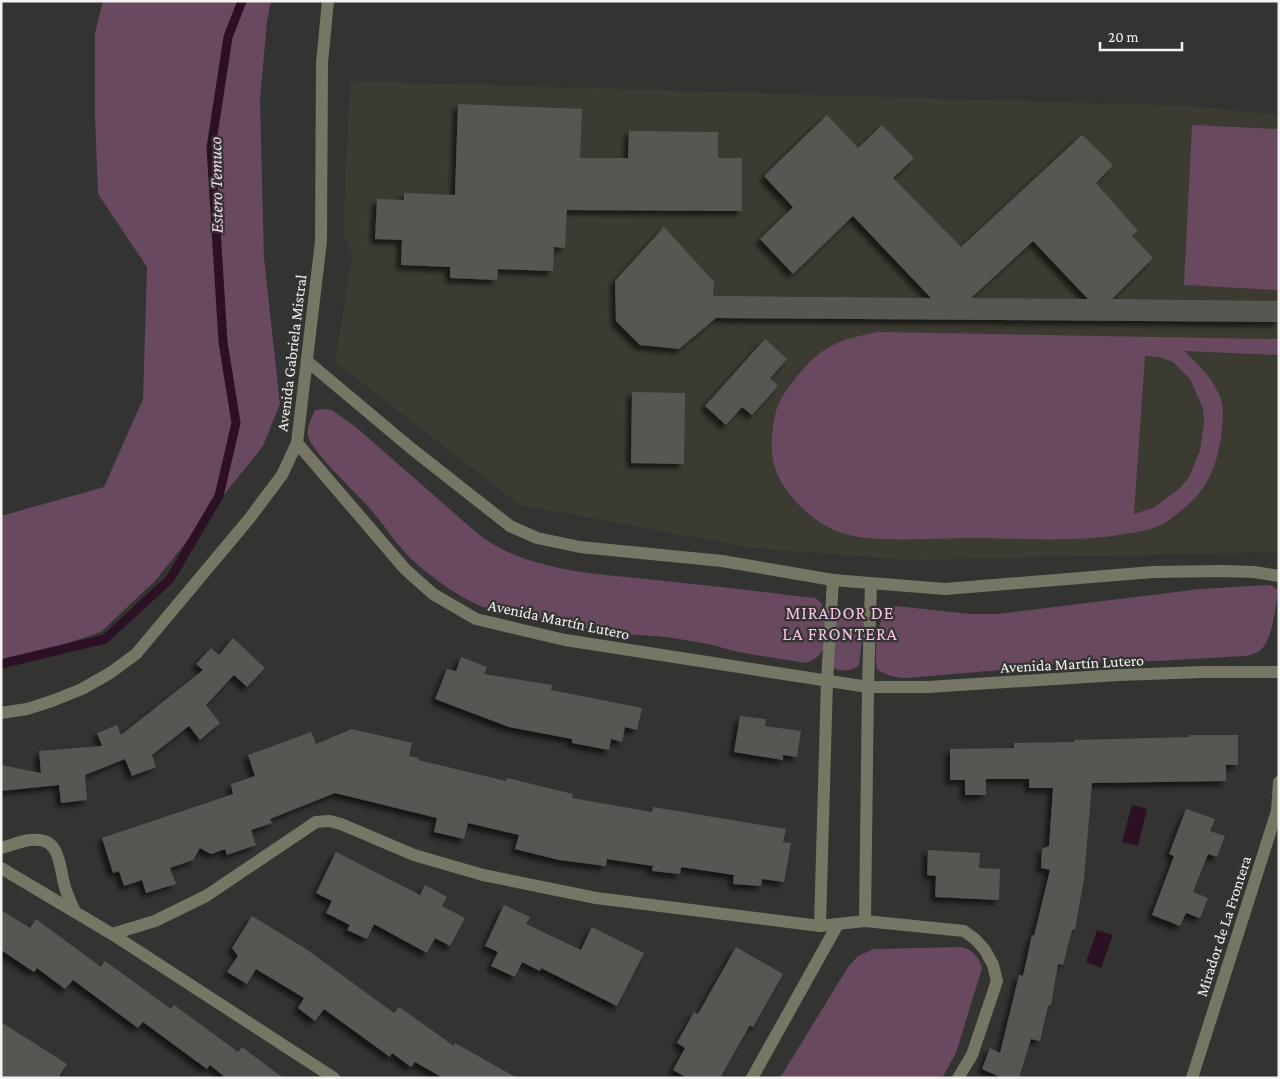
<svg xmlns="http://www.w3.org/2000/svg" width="1280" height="1079" font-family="'Crimson Pro',serif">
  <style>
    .built { fill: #3b3b32 }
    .green { fill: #68495f; fill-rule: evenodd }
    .water { fill: #2c1125 }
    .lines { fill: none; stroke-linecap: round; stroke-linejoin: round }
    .stream { stroke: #2c1125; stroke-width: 9 }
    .building { fill: #565653; fill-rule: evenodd; filter: url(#shadow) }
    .minor { stroke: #767665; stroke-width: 12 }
    .labels { text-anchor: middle; stroke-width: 4.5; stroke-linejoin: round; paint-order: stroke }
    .street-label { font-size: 16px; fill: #f3f3f1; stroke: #333331 }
    .water-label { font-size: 18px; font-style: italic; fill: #f8d5ee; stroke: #333331 }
    .neighbourhood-label { font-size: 18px; letter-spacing: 1px; fill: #fac3ea; stroke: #333331 }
  </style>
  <defs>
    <filter id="shadow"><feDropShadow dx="-4.5" dy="4.5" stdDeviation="2.5" flood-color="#0009"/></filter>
  </defs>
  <rect width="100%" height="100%" fill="#333331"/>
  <polygon class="built" points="350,81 1190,106 1279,115 1279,552 908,560 753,548 520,505 335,362 352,255 343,233"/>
  <g class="green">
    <polygon points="103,1 271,1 267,22 260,100 264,258 280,404 263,446 155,581 101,632 47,650 1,661 1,516 104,487 143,399 147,267 98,194 95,117 95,33"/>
    <polygon points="1192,125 1279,129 1279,290 1184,285"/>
    <path d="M878 332 1279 339V355L1184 351C1199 366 1217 381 1222 404 1224 414 1222 426 1221 437 1216 470 1206 492 1178 513 1173 517 1167 522 1161 525 1150 530 1138 532 1125 534 1079 542 1031 539 985 538 942 537 895 543 853 536 821 531 785 498 775 468 769 450 772 429 776 411 780 398 787 389 795 379 821 346 837 340 878 332ZM1145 356 1160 357 1173 362 1190 379 1203 408 1204 423 1200 451 1189 477 1180 488 1153 508 1134 514Z"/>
    <path d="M326 409 332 410 357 428 477 533C526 573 604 574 665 581 715 586 765 592 815 598 831 606 824 633 823 649 820 656 813 661 806 663L738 652 708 644 667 637 610 633 483 607C460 598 439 582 419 566 400 550 388 530 372 511 358 494 313 454 308 436 306 428 312 417 315 410Z"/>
    <path d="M1267 585 1273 586 1278 591C1275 608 1273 643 1258 652 1254 654 1250 655 1246 656L1157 661 1071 662 1025 668 907 678C896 678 887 676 877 669 874 657 877 622 885 613 888 609 892 608 896 606L970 614H997L1200 589Z"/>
    <path d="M847 609 861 611 865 617 859 665C853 671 841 672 833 668L836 615 841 610Z"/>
    <path d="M962 947C974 951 978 956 982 968L956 1053 942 1078H780L848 967 858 956 874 949Z"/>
  </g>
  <g class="water">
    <polygon points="1132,805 1147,809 1138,846 1122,842"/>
    <polygon points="1097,930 1113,935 1101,968 1086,962"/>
  </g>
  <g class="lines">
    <polyline class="stream" points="1,664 105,639 170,579 219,496 236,423 223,342 211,148 228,37 242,1"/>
  </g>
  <g class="building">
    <polygon points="458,104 582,109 580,158 628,158 629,131 718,132 718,158 742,158 742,211 567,210 565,248 554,247 553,271 498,269 497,280 450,278 450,267 401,265 402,240 375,239 377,199 404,200 404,193 455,195"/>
    <path d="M827 115 858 148 882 125 914 158 893 178 961 247 1082 135 1113 165 1096 183 1138 231 1132 236 1153 258 1112 299 1279 301V322L716 318 679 349 640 345 616 321 615 281 664 227 714 282 713 296 931 298 853 216 793 274 760 239 793 207 764 176ZM1033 241 1088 299 971 298Z"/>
    <polygon points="765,339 787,359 770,378 778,386 752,415 742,407 726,425 705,406"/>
    <polygon points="632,392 685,393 684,464 631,463"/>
    <polygon points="233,638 265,668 247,687 234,675 206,705 220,723 200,740 189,726 152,755 156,767 132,776 125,759 85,775 87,800 61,803 59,785 1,791 1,765 41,773 39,751 102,746 97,733 117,725 121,735 203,670 196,664 211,648 219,655"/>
    <polygon points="461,657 487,667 484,674 552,685 551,690 642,708 637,730 625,727 622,742 611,739 609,750 572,743 572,739 509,727 435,699 447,669 456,671"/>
    <polygon points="740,716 766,719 765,726 801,731 797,757 783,755 783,760 734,752"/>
    <polygon points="352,729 412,743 409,756 419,758 418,760 506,781 507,778 573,794 572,798 652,812 653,807 786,829 783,842 791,843 784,882 762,879 761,886 733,884 734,875 681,867 680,874 652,871 653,866 607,859 606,866 559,860 515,849 519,835 468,823 464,839 434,832 437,818 335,793 270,819 272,823 251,830 256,845 227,855 225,849 211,854 200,848 193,860 170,868 176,884 146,893 142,880 124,886 119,871 113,873 102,838 233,794 231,784 255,776 248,755 311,732 316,744"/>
    <polygon points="1189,735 1238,735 1238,765 1226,765 1226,781 1092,783 1084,879 1075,929 1072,930 1063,965 1058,964 1051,1005 1048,1006 1040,1041 1031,1039 1019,1078 1002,1078 982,1069 990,1048 1000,1053 1019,975 1023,976 1032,935 1034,936 1050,870 1041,868 1042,849 1049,846 1053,788 1029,788 1029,779 986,779 986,795 965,795 965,780 950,780 950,749 1014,748 1014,743 1074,742 1074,740 1189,737"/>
    <polygon points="1186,809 1215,819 1210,831 1225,836 1217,857 1208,854 1193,892 1208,898 1200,918 1186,913 1180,926 1152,915 1174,856 1169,854"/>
    <polygon points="928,850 980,853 979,868 1000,869 999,900 935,897 936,876 927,875"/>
    <polygon points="336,852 420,895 425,885 447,897 442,906 465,918 450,946 435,938 427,953 374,924 367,939 347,930 350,925 326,913 332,901 316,893"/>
    <polygon points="504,905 530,917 526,924 581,950 592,927 644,953 617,1006 541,968 540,971 522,962 515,977 491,966 498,952 485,946"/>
    <polygon points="1,910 30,928 36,919 101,967 105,961 171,1009 174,1005 238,1052 242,1047 283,1078 226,1078 210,1065 207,1069 143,1022 138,1028 73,980 65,989 37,968 34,972 1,950"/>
    <polygon points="252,916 306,949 394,1013 399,1007 454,1046 455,1043 517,1078 443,1078 415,1062 411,1067 392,1053 390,1057 324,1009 315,1021 298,1008 304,998 256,969 247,984 227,972 238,956 232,948"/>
    <polygon points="736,947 783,974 753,1027 750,1025 720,1078 687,1078 673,1070 685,1048 677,1043 694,1012 698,1014"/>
    <polygon points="1,1022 67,1064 58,1078 1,1078"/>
  </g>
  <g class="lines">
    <g class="minor">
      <polyline points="307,361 412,449 510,526 537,538 580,547 722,561 833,580 945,589 1153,572 1222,571 1254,572 1279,576"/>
      <polyline points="297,443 405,569 433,594 476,619 565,640 868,687 928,687 1119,675 1202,672 1279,672"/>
      <polyline points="1,713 27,709 52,701 82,689 110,673 136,654 249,519 282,475 297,443 321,241 322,63 328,1"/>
      <path d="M1 848C13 845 26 838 39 840 61 841 60 872 65 887 67 895 72 904 75 912"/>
      <polyline points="1,868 112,934 155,921 206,896 316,822 330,821 341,824 414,855 483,875 596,898 820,926 865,921 964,931 975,939 985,950 993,965 997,981 972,1055 958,1078"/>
      <polyline points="865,921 868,687 871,583"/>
      <polyline points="820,926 827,681 833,580"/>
      <polyline points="112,934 334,1078"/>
      <polyline points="752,1078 838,924"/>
      <polyline points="1192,1078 1277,811 1279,782"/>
    </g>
  </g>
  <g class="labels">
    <g class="street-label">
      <text transform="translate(291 353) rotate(-83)" y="6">Avenida Gabriela Mistral</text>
      <text transform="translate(559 619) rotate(12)" y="6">Avenida Martín Lutero</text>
      <text transform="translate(1072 663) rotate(-3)" y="6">Avenida Martín Lutero</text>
      <text transform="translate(1223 926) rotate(-72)" y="6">Mirador de La Frontera</text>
    </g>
    <g class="water-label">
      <text transform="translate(216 185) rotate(-91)" y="6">Estero Temuco</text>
    </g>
    <g class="neighbourhood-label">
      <text x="840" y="619">MIRADOR DE<tspan x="840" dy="21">LA FRONTERA</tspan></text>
    </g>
  </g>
  <rect width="1280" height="1079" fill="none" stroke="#f3f3f1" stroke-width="5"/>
  <path d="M1100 42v8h82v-8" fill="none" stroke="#f3f3f1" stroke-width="2.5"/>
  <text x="1108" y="42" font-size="15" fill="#f3f3f1" stroke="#333331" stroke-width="4" paint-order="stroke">20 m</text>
</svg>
